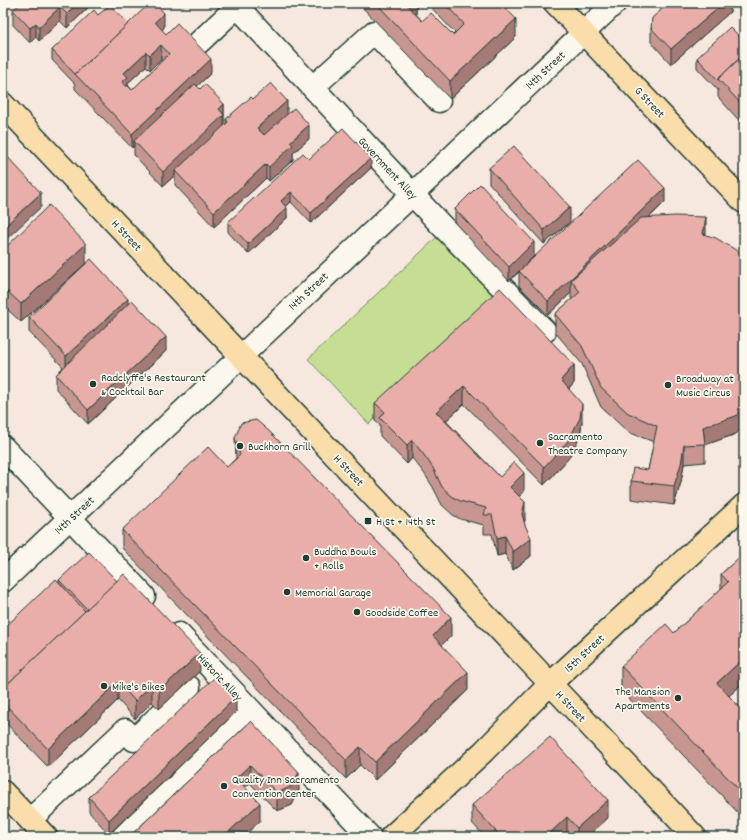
<svg xmlns="http://www.w3.org/2000/svg" width="747" height="840" font-family="Dekko,sans-serif">
  <style>
    .green { fill: #c6de94; stroke: #728e64 }
    .lines { fill: none; stroke-linecap: round; stroke-linejoin: round }
    .minor-casing { stroke: #1f3d34; stroke-width: 25 }
    .major-casing { stroke: #1f3d34; stroke-width: 25 }
    .minor { stroke: #fbf7ec; stroke-width: 22 }
    .major { stroke: #faddab; stroke-width: 22 }
    .wall { fill: #c89691; stroke: #1f3d34; fill-rule: evenodd }
    .shaded-wall { fill: #a37a76; stroke: #1f3d34 }
    .building { fill: #e9aea9; stroke: #1f3d34; fill-rule: evenodd }
    .poi-dot { fill: #1f3d34; stroke: #fbf7ec; stroke-width: 1.5 }
    .labels { text-anchor: middle; stroke-width: 3.5; stroke-linejoin: round; paint-order: stroke }
    .street-label { font-size: 12px; fill: #1f3d34; stroke: #fbf7ec }
    .poi-label { font-size: 12px; fill: #1f3d34; stroke: #fbf7ec; text-anchor: start }
  </style>
  <rect width="100%" height="100%" fill="#f7e8df"/>
  <filter id="ink" filterUnits="userSpaceOnUse"><feTurbulence type="fractalNoise" baseFrequency=".025" numOctaves="2"/><feDisplacementMap in="SourceGraphic" scale="8" xChannelSelector="R" yChannelSelector="G"/><feConvolveMatrix kernelMatrix="1 2 1 2 8 2 1 2 1" color-interpolation-filters="sRGB"/></filter>
  <g filter="url(#ink)">
    <polygon class="green" points="438,236 499,302 369,424 308,359"/>
    <g class="lines">
      <defs>
        <g id="minor">
          <polyline points="234,3 441,225 545,331"/>
          <polyline points="194,47 241,3"/>
          <polyline points="313,87 374,32 439,101"/>
          <polyline points="3,447 144,596"/>
          <polyline points="3,581 615,3"/>
          <polyline points="179,634 370,837"/>
          <polyline points="181,781 252,712"/>
          <polyline points="30,820 125,730 134,740 189,687"/>
          <polyline points="123,837 175,787"/>
        </g>
        <g id="major">
          <polyline points="555,3 744,202"/>
          <polyline points="3,104 695,837"/>
          <polyline points="3,792 46,837"/>
          <polyline points="391,837 483,752 550,684 744,505"/>
        </g>
      </defs>
      <use href="#minor" class="minor-casing"/>
      <use href="#major" class="major-casing"/>
      <use href="#minor" class="minor"/>
      <use href="#major" class="major"/>
    </g>
    <g class="wall">
      <polygon points="93,3 67,28 60,21 39,41 36,37 30,43 13,25 13,10"/>
      <polygon points="362,3 417,3 416,4 416,14 422,21 453,35 455,33 427,3 501,3 516,37 450,99 362,7"/>
      <polygon points="669,3 732,3 730,5 730,12 671,64 651,42 651,28"/>
      <path d="M98 15 128 24 164 28 162 30 166 34 211 73 197 86 200 89 224 104V125L226 124V119L253 99 287 115 309 139 293 153V160L269 181 266 178 214 227 175 185V175L163 186 134 155V146L132 148 75 89V84L52 60V50ZM161 59 162 61 132 90 128 85V83L146 66 150 70Z"/>
      <polygon points="744,41 744,126 718,97 718,90 697,68 697,58"/>
      <polygon points="309,159 371,168 311,223 291,202 286,207 287,218 248,254 228,232 228,222"/>
      <polygon points="489,168 570,222 544,244 489,183"/>
      <polygon points="665,202 649,218 706,235 744,255 744,425 736,434 705,445 705,462 684,464 681,482 674,505 631,499 631,481 648,470 654,442 628,432 601,407 582,364 555,332 555,314 572,299 571,298 571,293 548,315 519,286 519,272 509,281 455,223 455,209 534,256 524,266"/>
      <polygon points="3,250 86,263 21,322 7,309 4,313 7,335 3,339"/>
      <polygon points="128,304 166,351 88,424 56,389 56,375 63,367 29,332 29,317"/>
      <polygon points="574,365 574,383 569,389 582,422 580,436 568,459 544,485 464,404 446,421 500,477 524,492 519,496 525,520 524,522 531,556 513,570 505,554 497,556 492,534 484,534 484,525 460,519 453,515 442,505 433,487 424,473 412,458 407,464 380,436 380,425 375,421 375,403"/>
      <polygon points="235,438 451,636 442,645 468,690 375,780 360,765 346,779 122,548 122,530 227,467 236,458"/>
      <polygon points="744,553 744,682 729,696 744,712 744,819 621,690 621,666 674,633 721,589 721,574"/>
      <polygon points="59,580 200,671 159,709 152,702 135,719 118,700 48,767 3,720 3,629 59,582"/>
      <polygon points="236,712 109,834 89,812 89,797"/>
      <polygon points="251,721 299,790 292,805 277,811 250,783 245,787 260,821 129,837"/>
      <polygon points="472,805 608,818 587,837 569,837 567,835 565,837 485,837 472,823"/>
    </g>
    <g class="shaded-wall">
      <polygon points="78,3 93,3 67,28 67,14"/>
      <polygon points="409,3 417,3 416,4 416,15 407,5"/>
      <polygon points="724,3 732,3 730,5 730,12 671,64 671,49"/>
      <polygon points="60,7 60,21 39,41 39,27"/>
      <polygon points="164,13 164,28 155,37 155,22"/>
      <polygon points="516,19 516,37 450,99 450,81"/>
      <polygon points="36,23 36,37 30,43 30,28"/>
      <polygon points="161,45 161,59 150,70 150,55"/>
      <polygon points="146,52 146,66 128,83 128,91 122,82 124,73"/>
      <polygon points="211,59 211,73 137,143 134,141 134,146 132,148 132,134"/>
      <polygon points="287,101 287,115 257,142 257,128"/>
      <polygon points="224,104 224,129 175,171 175,175 163,186 163,172 219,109"/>
      <polygon points="309,125 309,139 293,153 293,160 269,181 269,167 290,142"/>
      <polygon points="371,158 371,168 311,223 311,213"/>
      <polygon points="266,164 266,178 214,227 214,212"/>
      <polygon points="665,188 665,202 577,287 571,280 571,293 548,315 548,301"/>
      <polygon points="291,192 291,202 281,211 281,201"/>
      <polygon points="41,193 41,207 3,242 3,228"/>
      <polygon points="570,207 570,222 544,244 544,230"/>
      <polygon points="287,208 287,218 248,254 248,244"/>
      <polygon points="706,217 706,235 703,234"/>
      <polygon points="534,242 534,256 509,281 509,267"/>
      <polygon points="86,244 86,263 21,322 21,304"/>
      <polygon points="7,291 7,309 3,314 3,296"/>
      <polygon points="128,299 128,314 66,370 66,356"/>
      <polygon points="7,317 7,335 3,339 3,320"/>
      <polygon points="166,337 166,351 88,424 88,410"/>
      <polygon points="574,365 574,383 561,398 561,380"/>
      <polygon points="464,386 464,404 436,430 436,412"/>
      <polygon points="582,404 582,422 580,436 568,459 544,485 544,467"/>
      <polygon points="744,407 744,425 736,434 705,445 703,427"/>
      <polygon points="412,440 412,458 407,464 407,445"/>
      <polygon points="684,445 684,464 681,482 674,505 674,486"/>
      <polygon points="524,473 524,492 510,505 510,487"/>
      <polygon points="525,502 525,520 522,532 522,514"/>
      <polygon points="505,536 505,554 497,556 497,538"/>
      <polygon points="531,538 531,556 513,570 513,552"/>
      <polygon points="451,617 451,636 433,654 433,636"/>
      <polygon points="200,653 200,671 159,709 159,691"/>
      <polygon points="744,658 744,682 717,707 717,683"/>
      <polygon points="468,672 468,690 375,780 375,762"/>
      <polygon points="118,682 118,700 48,767 48,749"/>
      <polygon points="152,684 152,702 135,719 135,701"/>
      <polygon points="236,697 236,712 109,834 109,820"/>
      <polygon points="360,747 360,765 346,779 346,760"/>
      <polygon points="250,765 250,783 236,796 236,778"/>
      <polygon points="299,772 299,790 292,805 277,811 277,793"/>
      <polygon points="608,800 608,818 587,837 577,837 577,828"/>
      <polygon points="260,803 260,821 243,837 223,837"/>
      <polygon points="567,817 567,835 565,837 546,837"/>
    </g>
    <g class="building">
      <polygon points="21,3 78,3 67,14 60,7 39,27 36,23 30,28 13,10"/>
      <path d="M150 3H155L164 13 155 22 166 34 177 23 211 59 132 134 75 74ZM161 45 169 54 132 90 127 85 126 87 122 82 128 77 124 73 146 52 150 55Z"/>
      <polygon points="376,3 409,3 407,5 422,21 431,13 453,35 464,24 444,3 501,3 516,19 450,81"/>
      <polygon points="669,3 724,3 671,49 651,28 652,18"/>
      <polygon points="110,5 128,24 75,74 52,50 94,10 98,15"/>
      <polygon points="730,27 744,41 744,54 718,79 718,80 697,58"/>
      <polygon points="744,54 744,107 718,79"/>
      <polygon points="271,83 287,101 257,128 264,135 294,108 309,125 290,142 293,145 269,167 266,164 214,212 175,171 228,122 226,119 251,97 253,99"/>
      <polygon points="195,84 200,89 205,84 224,104 219,109 224,115 163,172 134,141"/>
      <polygon points="343,128 371,158 311,213 291,192 281,201 287,208 248,244 228,222 303,153 309,159"/>
      <polygon points="514,146 570,207 544,230 489,168"/>
      <polygon points="3,152 41,193 3,228"/>
      <polygon points="638,160 665,188 548,301 519,271"/>
      <polygon points="480,184 534,242 509,267 455,209"/>
      <polygon points="49,205 86,244 21,304 7,291 3,296 3,250"/>
      <polygon points="675,216 706,217 703,234 716,238 744,255 744,407 736,416 703,427 705,444 684,445 681,464 674,486 631,481 633,468 648,470 657,426 628,413 601,388 582,346 555,314 580,292 571,280 641,218"/>
      <polygon points="91,259 128,299 66,356 29,317"/>
      <polygon points="500,288 574,365 561,380 582,404 580,418 568,441 544,467 464,386 436,412 500,477 514,462 524,473 510,487 525,502 522,514 525,525 531,538 513,552 505,536 497,538 492,515 484,515 486,508 460,501 453,497 442,487 433,468 424,455 412,440 407,445 380,418 385,412 375,403"/>
      <polygon points="132,300 166,337 88,410 56,375"/>
      <polygon points="3,312 7,317 3,320"/>
      <polygon points="256,420 270,432 451,617 433,636 468,672 375,762 360,747 346,760 122,530 208,447 227,467 240,455 235,438 241,423"/>
      <polygon points="89,552 117,581 87,609 59,580"/>
      <polygon points="744,553 744,658 717,683 744,712 744,795 621,666 666,624 674,633 728,582 721,574"/>
      <polygon points="124,574 200,653 159,691 152,684 135,701 118,682 48,749 3,702 3,688"/>
      <polygon points="56,579 85,611 3,688 3,629"/>
      <polygon points="216,676 236,697 109,820 89,797"/>
      <polygon points="251,721 299,772 292,786 277,793 250,765 236,778 260,803 223,837 129,837"/>
      <polygon points="550,737 608,800 577,828 567,817 546,837 501,837 472,805"/>
    </g>
  </g>
  <g class="poi-dot">
    <circle cx="93" cy="384" r="4"/>
    <circle cx="668" cy="385" r="4"/>
    <circle cx="540" cy="443" r="4"/>
    <circle cx="240" cy="446" r="4"/>
    <rect x="364" y="517" width="8" height="8" rx="2"/>
    <circle cx="306" cy="558" r="4"/>
    <circle cx="287" cy="592" r="4"/>
    <circle cx="357" cy="612" r="4"/>
    <circle cx="104" cy="686" r="4"/>
    <circle cx="678" cy="698" r="4"/>
    <circle cx="224" cy="786" r="4"/>
  </g>
  <g class="labels">
    <g class="street-label">
      <text transform="translate(545 70) rotate(-43)" y="4">14th Street</text>
      <text transform="translate(650 102) rotate(47)" y="4">G Street</text>
      <text transform="translate(388 168) rotate(47)" y="4">Government Alley</text>
      <text transform="translate(127 235) rotate(47)" y="4">H Street</text>
      <text transform="translate(308 291) rotate(-43)" y="4">14th Street</text>
      <text transform="translate(349 470) rotate(47)" y="4">H Street</text>
      <text transform="translate(74 515) rotate(-43)" y="4">14th Street</text>
      <text transform="translate(584 653) rotate(-43)" y="4">15th Street</text>
      <text transform="translate(220 677) rotate(47)" y="4">Historic Alley</text>
      <text transform="translate(571 706) rotate(47)" y="4">H Street</text>
    </g>
    <g class="poi-label">
      <text x="101" y="381">Radclyffe's Restaurant<tspan x="101" dy="14">&amp; Cocktail Bar</tspan></text>
      <text x="676" y="382">Broadway at<tspan x="676" dy="14">Music Circus</tspan></text>
      <text x="548" y="440">Sacramento<tspan x="548" dy="14">Theatre Company</tspan></text>
      <text x="248" y="450">Buckhorn Grill</text>
      <text x="376" y="525">H St + 14th St</text>
      <text x="314" y="555">Buddha Bowls<tspan x="314" dy="14">+ Rolls</tspan></text>
      <text x="295" y="596">Memorial Garage</text>
      <text x="365" y="616">Goodside Coffee</text>
      <text x="112" y="690">Mike's Bikes</text>
      <text x="670" y="695" text-anchor="end">The Mansion<tspan x="670" dy="14">Apartments</tspan></text>
      <text x="232" y="783">Quality Inn Sacramento<tspan x="232" dy="14">Convention Center</tspan></text>
    </g>
  </g>
  <rect width="747" height="840" fill="none" stroke="#fbf7ec" stroke-width="16"/>
  <rect x="8" y="8" width="731" height="824" fill="none" stroke="#1f3d34" stroke-width="1.5" filter="url(#ink)"/>
</svg>
